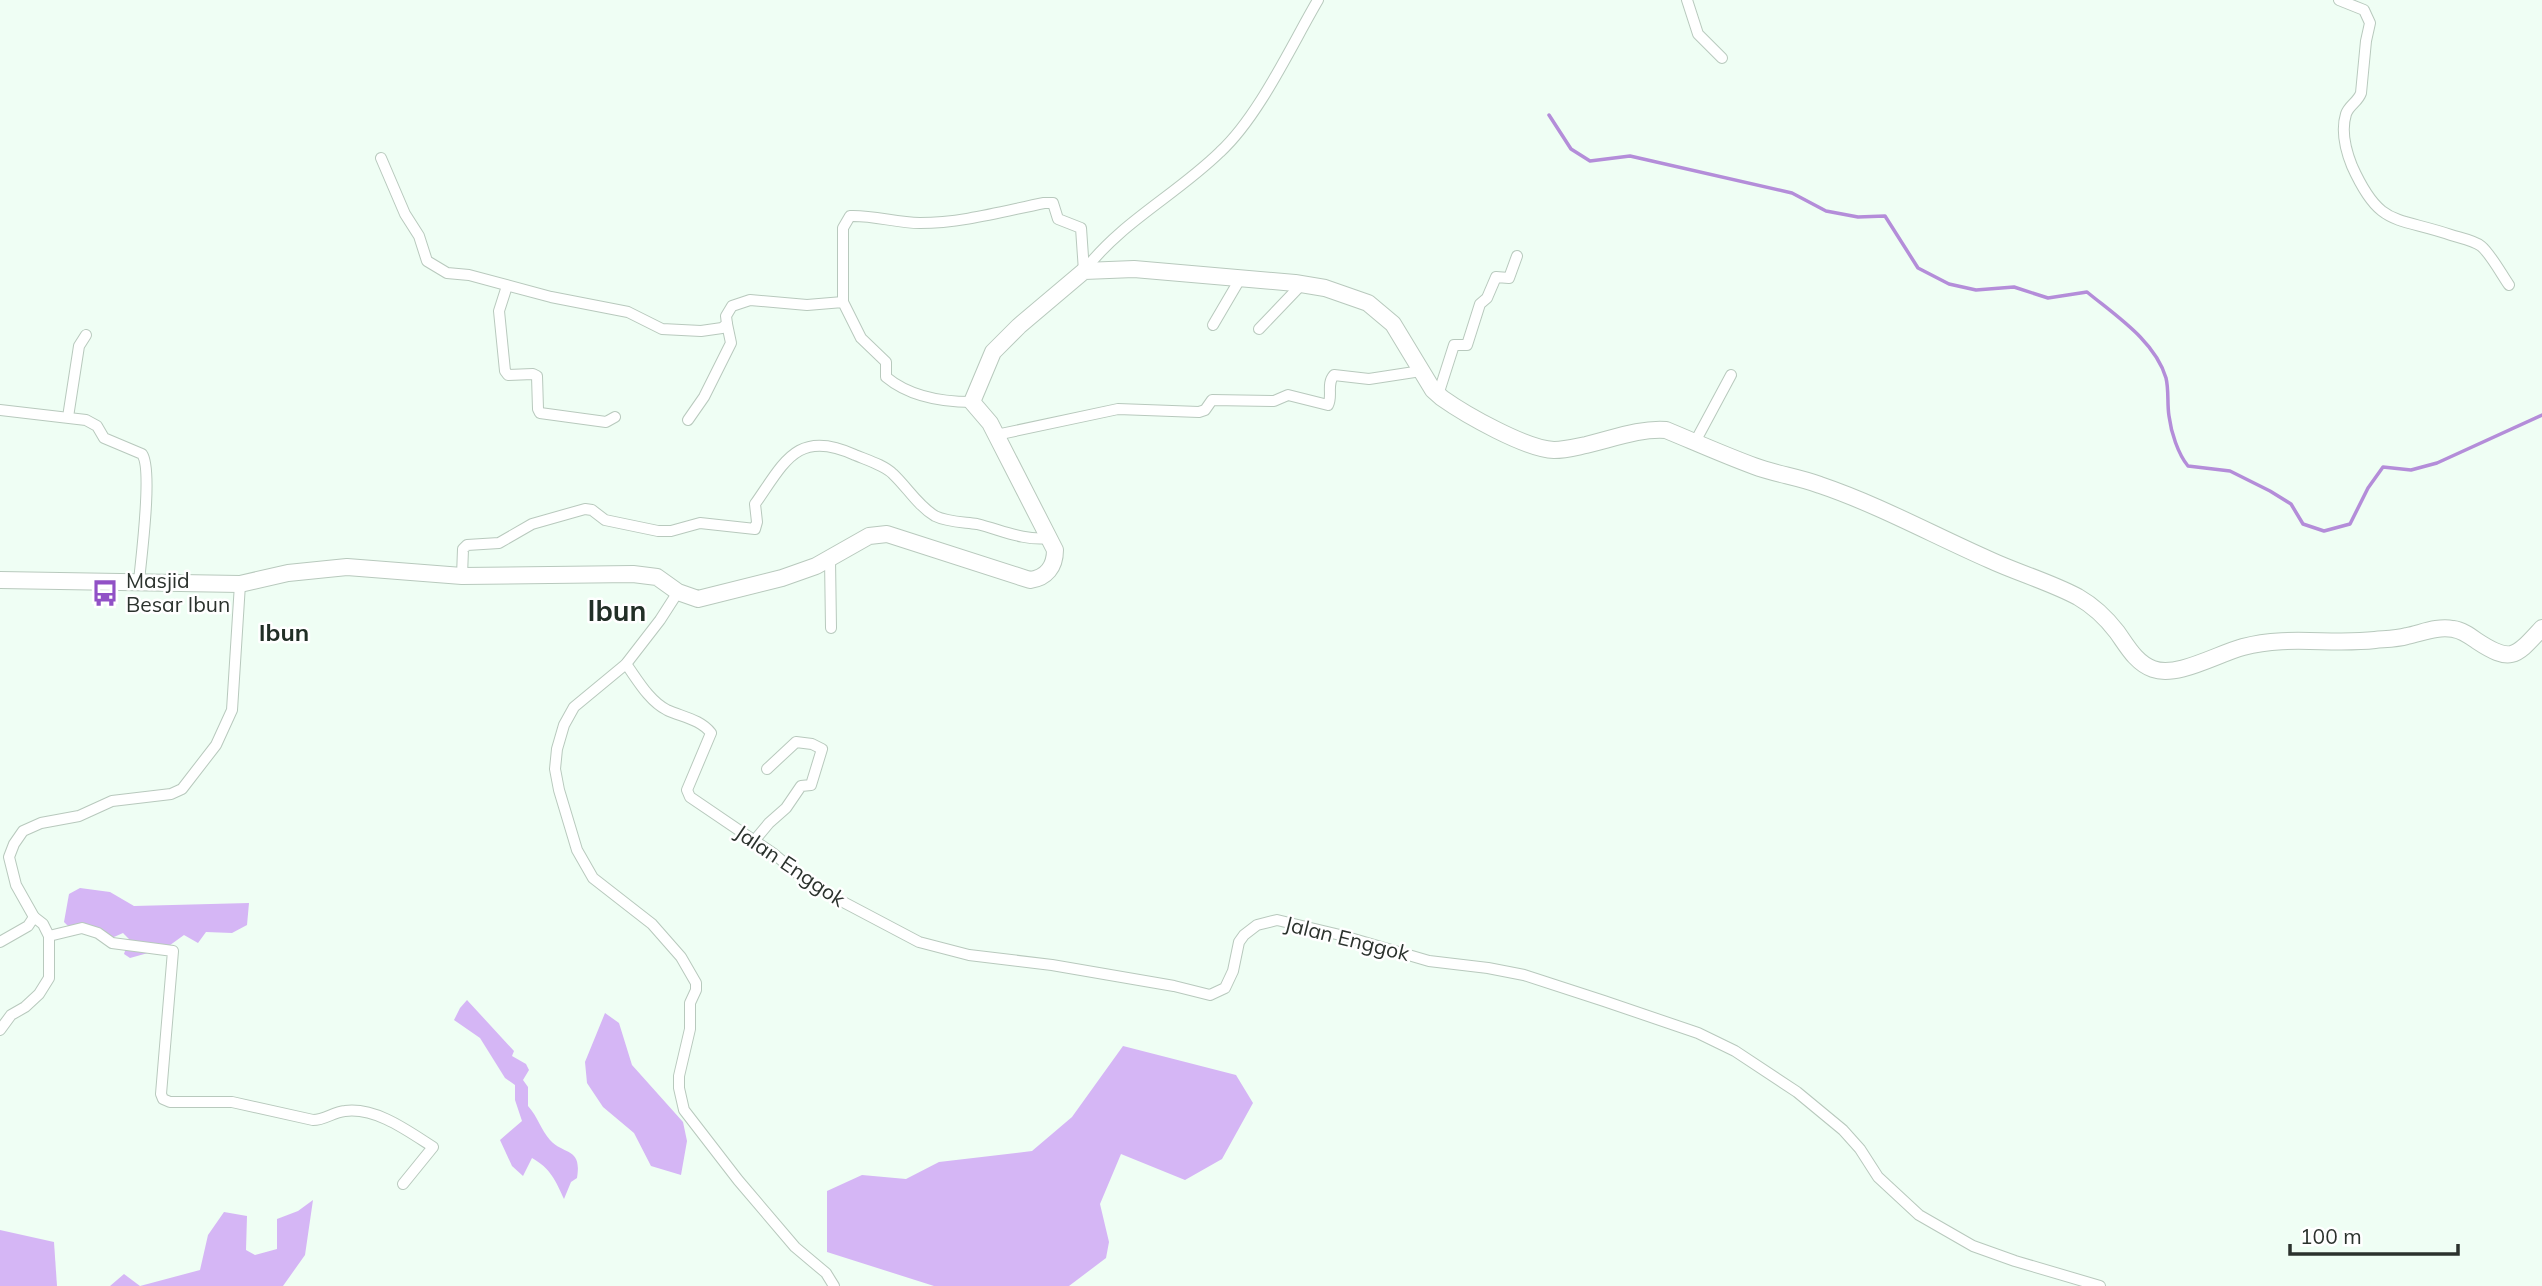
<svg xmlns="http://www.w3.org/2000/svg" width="2542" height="1286" font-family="Mulish,sans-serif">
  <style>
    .forest { fill: #d5b6f5 }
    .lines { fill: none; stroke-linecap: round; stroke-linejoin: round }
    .stream { stroke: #b48dd9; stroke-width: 3.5 }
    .minor-casing { stroke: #b8c9bd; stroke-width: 12 }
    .secondary-casing { stroke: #b8c9bd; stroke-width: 18 }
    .minor { stroke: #fff; stroke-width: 10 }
    .secondary { stroke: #fff; stroke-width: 16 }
    .labels { text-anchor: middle; stroke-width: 5; stroke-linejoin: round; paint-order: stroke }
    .poi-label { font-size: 21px; fill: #2b322d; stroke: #fff; text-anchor: start }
    .street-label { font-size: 21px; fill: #2b322d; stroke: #fff }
    .quarter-label { font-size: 24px; font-weight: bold; fill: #212f26; stroke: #fff }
    .district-label { font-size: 28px; font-weight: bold; fill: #212f26; stroke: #fff }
  </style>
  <rect width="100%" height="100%" fill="#effef4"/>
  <g class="forest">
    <polygon points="80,888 110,892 134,906 249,903 247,925 232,933 206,932 198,943 184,935 166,948 130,958 124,954 129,939 123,933 105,941 68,926 64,922 69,894"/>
    <path d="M467 1000 514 1051 512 1056 526 1064 529 1070 523 1080 528 1087V1106C538 1117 541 1130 550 1140 565 1156 582 1147 577 1178L571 1182 564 1199C556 1181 550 1168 532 1158L523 1176 512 1166 500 1140 522 1121 515 1100V1085L505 1078 480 1038 454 1020 460 1008Z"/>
    <polygon points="605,1013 619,1023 632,1065 683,1122 687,1141 681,1175 651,1166 634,1133 603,1107 587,1083 585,1062"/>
    <polygon points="1123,1046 1236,1075 1253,1103 1222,1159 1185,1180 1121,1154 1100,1204 1109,1242 1106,1258 1069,1286 934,1286 827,1252 827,1191 862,1175 906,1179 939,1162 1032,1151 1072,1117"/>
    <polygon points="313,1200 305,1255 283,1286 110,1286 124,1274 140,1286 200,1270 208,1235 224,1212 247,1216 246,1250 255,1255 277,1249 277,1219 298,1211"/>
    <polygon points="0,1230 54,1242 57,1286 0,1286"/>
  </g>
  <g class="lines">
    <path class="stream" d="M1549 115 1571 149 1590 161 1630 156 1792 193 1826 211 1858 217 1885 216 1918 268 1949 284 1976 290 2014 287 2048 298 2087 292C2116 316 2155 341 2166 378 2169 390 2167 404 2169 416 2171 432 2178 454 2188 466L2230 471 2270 491 2291 504 2303 524 2324 531 2350 524 2368 488 2383 467 2411 470 2437 463 2542 415"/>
    <defs>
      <g id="minor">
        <polyline points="1687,0 1698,34 1722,58"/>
        <path d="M2339 0 2364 10 2370 23 2366 41 2361 93C2358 102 2349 105 2346 114 2341 130 2346 151 2352 166 2380 228 2395 216 2451 235 2460 238 2473 240 2481 246 2490 253 2502 275 2509 285"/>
        <path d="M381 158 405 214 419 236 427 261 447 273 469 275 551 297 628 312 662 329 701 331 722 328 727 324 726 316 732 306 750 300 807 305 843 302 861 338 886 362V377C910 397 942 402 972 402"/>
        <path d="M1084 271C1121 222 1176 195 1220 152 1259 116 1291 46 1318 0"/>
        <polyline points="507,286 499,311 505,371 508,375 533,374 537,376 538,409 540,413 606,422 615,417"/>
        <path d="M843 302V228L850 216C874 215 896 223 920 223 962 223 1004 211 1044 203H1053L1058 219 1081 228 1084 271"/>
        <polyline points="1213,325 1240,279"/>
        <polyline points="1259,329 1302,284"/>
        <polyline points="1438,395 1454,345 1467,345 1480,304 1487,298 1496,277 1509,278 1517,256"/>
        <path d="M0 410 86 420 97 426 104 438 142 454C153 469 141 559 139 581"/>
        <polyline points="68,417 79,346 86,335"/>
        <polyline points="688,420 704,397 731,343 727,324"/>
        <path d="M996 435 1118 409 1199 412 1205 410 1212 400 1274 401 1288 395 1328 405C1333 396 1326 384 1334 375L1369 379 1421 371"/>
        <polyline points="1695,442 1731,375"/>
        <polyline points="830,559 831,628"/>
        <path d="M462 576 463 549 467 545 499 543 532 524 585 509 592 510 605 520 658 531H671L700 523 755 529 757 522 755 504C784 463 797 428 855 455 867 460 884 465 893 474 907 487 918 506 935 516 947 522 963 522 977 524 1002 530 1023 541 1049 538"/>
        <polyline points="678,592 660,620 626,664 574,707 564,725 557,749 555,769 559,790 577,850 593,878 652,924 681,957 696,983 696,990 690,1003 690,1029 679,1076 679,1088 684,1110 738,1180 795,1247 826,1273 834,1286"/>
        <path d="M626 664C637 679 649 701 667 710 682 717 700 719 711 733L687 790 690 797 774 854 811 885 919 942 969 955 1052 965 1174 986 1210 995 1225 988 1233 971 1239 942 1244 935 1257 925 1277 920 1340 935 1429 961 1488 968 1524 975 1604 1001 1698 1033 1735 1051 1797 1092 1843 1130 1860 1149 1878 1177 1919 1215 1973 1246 2015 1261 2100 1286"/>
        <polyline points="754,841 769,823 786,808 801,786 811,785 822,749 812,744 796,742 767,769"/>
        <path d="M49 936 82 928 98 933 112 943 173 951 161 1094 163 1099 170 1102H232L313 1120C325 1120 333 1112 345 1111 376 1107 408 1131 433 1147L403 1184"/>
        <polyline points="0,942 28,926 34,917"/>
        <polyline points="0,1030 11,1015 25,1007 39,994 49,978 49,936 43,924 34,917 16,885 9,857 14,844 23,831 41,823 79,816 112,801 171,794 182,789 216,745 232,710 240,584"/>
      </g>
      <path id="secondary" d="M0 580 240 584 288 573 347 567 462 576 633 574 657 577 678 592 698 599 782 578 816 566 869 536 887 534 1030 580C1046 578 1055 567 1055 550L990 423 972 402 993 352 1019 326 1084 271 1134 269 1295 283 1325 288 1368 303 1393 324 1433 390 1442 398C1466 415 1526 449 1554 450 1565 450 1576 447 1586 445 1612 439 1640 428 1666 430 1695 442 1724 455 1754 466 1775 474 1799 477 1820 485 1879 505 1933 535 1990 560 2018 573 2050 582 2078 597 2092 605 2107 619 2117 632 2127 646 2136 663 2153 669 2177 678 2217 654 2243 647 2286 635 2331 645 2375 640 2385 639 2396 639 2407 636 2422 633 2437 626 2453 629 2462 630 2470 636 2477 641 2512 664 2516 656 2542 628"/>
    </defs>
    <use href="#minor" class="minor-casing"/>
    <use href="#secondary" class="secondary-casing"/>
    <use href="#minor" class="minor"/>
    <use href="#secondary" class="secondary"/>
  </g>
  <defs>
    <symbol id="bus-bare" viewBox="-9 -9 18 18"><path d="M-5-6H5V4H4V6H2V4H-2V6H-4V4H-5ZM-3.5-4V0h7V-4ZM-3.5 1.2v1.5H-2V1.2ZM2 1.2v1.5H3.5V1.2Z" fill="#9151c6" stroke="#fff" stroke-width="2.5" paint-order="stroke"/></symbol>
  </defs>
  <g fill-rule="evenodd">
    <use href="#bus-bare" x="86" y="574" width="38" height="38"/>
  </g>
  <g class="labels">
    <g class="poi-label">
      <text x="126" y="588">Masjid<tspan x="126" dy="24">Besar Ibun</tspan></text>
    </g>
    <g class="street-label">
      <text transform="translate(790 866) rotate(34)" y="7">Jalan Enggok</text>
      <text transform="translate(1347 939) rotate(14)" y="7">Jalan Enggok</text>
    </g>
    <g class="quarter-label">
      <text x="284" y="641">Ibun</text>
    </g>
    <g class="district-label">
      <text x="617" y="621">Ibun</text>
    </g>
  </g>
  <path d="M2290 1244v10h168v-10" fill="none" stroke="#2b322d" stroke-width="3.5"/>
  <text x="2300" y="1244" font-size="21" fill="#2b322d" stroke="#ffffff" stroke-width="5" paint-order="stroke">100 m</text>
</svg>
